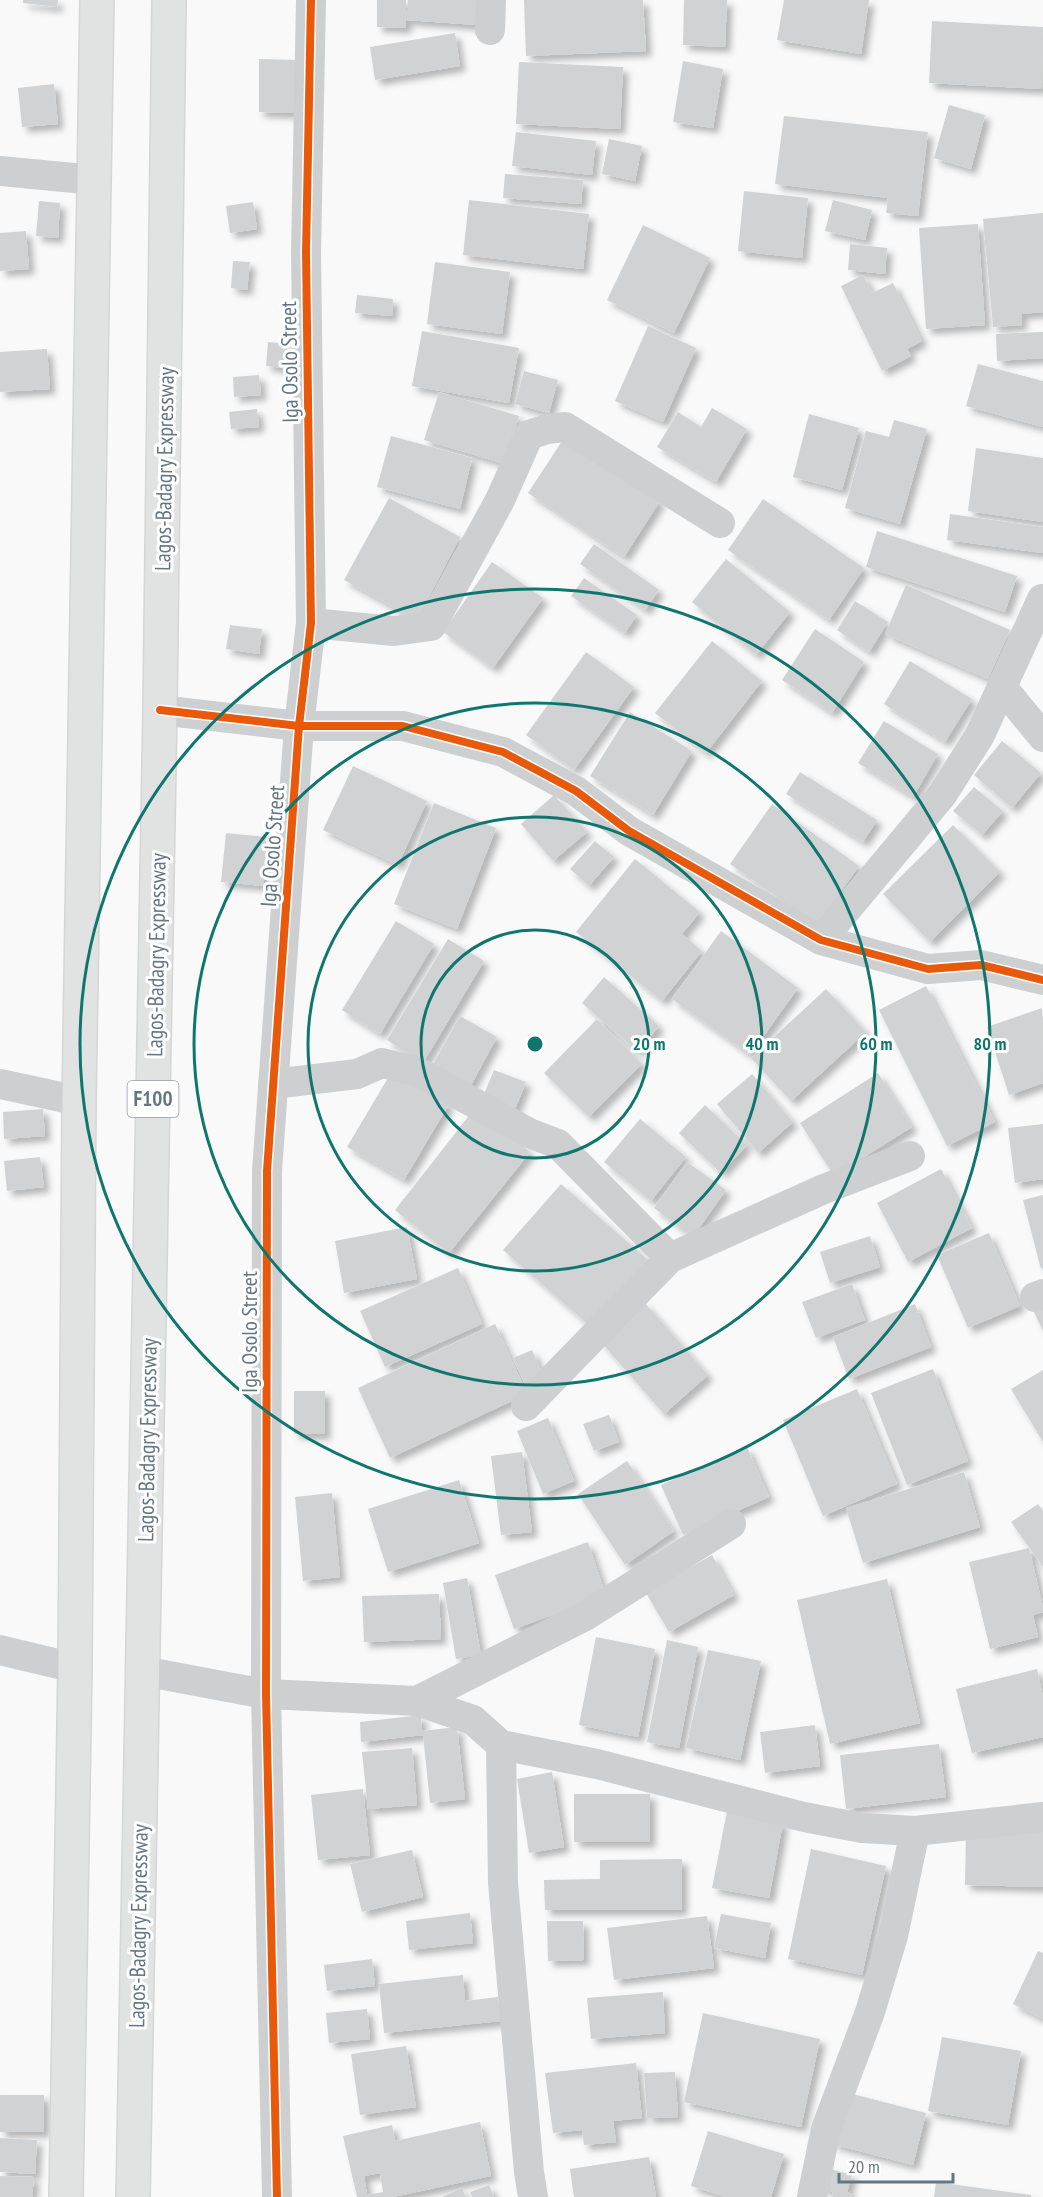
<svg xmlns="http://www.w3.org/2000/svg" width="1043" height="2197" font-family="'PT Sans Narrow',sans-serif">
  <style>
    .building { fill: #d0d2d3; fill-rule: evenodd; filter: url(#shadow) }
    .lines { fill: none; stroke-linecap: round; stroke-linejoin: round }
    .trunk-casing { stroke: #d5d6d6; stroke-width: 36 }
    .minor { stroke: #cecfd0; stroke-width: 30 }
    .trunk { stroke: #e1e2e2; stroke-width: 33 }
    .cycleway-casing { stroke: #fff; stroke-width: 11 }
    .cycleway { stroke: #e8590c; stroke-width: 8 }
    .ring { fill: none; stroke: #0f766e; stroke-width: 3 }
    .labels { text-anchor: middle; stroke-width: 6; stroke-linejoin: round; paint-order: stroke }
    .shield { fill: #fff; stroke: #939fa8; stroke-width: 1.5 }
    .shield-label { font-size: 21px; font-weight: bold; fill: #657683 }
    .street-label { font-size: 22px; fill: #657683; stroke: #fff }
    .centre { fill: #0f766e; stroke: #fff; stroke-width: 3 }
    .ring-label { font-size: 18px; text-anchor: middle; font-weight: bold; fill: #0f766e; stroke: #fff; stroke-width: 6; stroke-linejoin: round; paint-order: stroke }
  </style>
  <defs>
    <filter id="shadow"><feDropShadow dx="5.5" dy="5.5" stdDeviation="3" flood-color="#0004"/></filter>
  </defs>
  <rect width="100%" height="100%" fill="#f9f9f9"/>
  <g class="building">
    <polygon points="23,0 58,0 57,7 23,3"/>
    <polygon points="377,0 406,0 406,28 377,27"/>
    <polygon points="408,0 479,0 477,25 406,20"/>
    <polygon points="524,0 643,0 646,51 526,56"/>
    <polygon points="684,0 727,0 725,47 683,45"/>
    <polygon points="784,0 869,0 861,54 777,40"/>
    <polygon points="932,21 1043,27 1042,89 929,83"/>
    <polygon points="455,33 460,66 375,80 370,47"/>
    <polygon points="259,59 296,60 296,113 259,112"/>
    <polygon points="683,61 723,69 713,128 673,122"/>
    <polygon points="519,62 623,67 620,129 516,124"/>
    <polygon points="54,84 58,124 22,127 18,88"/>
    <polygon points="949,105 985,115 971,169 934,158"/>
    <polygon points="784,116 928,132 918,216 886,213 888,198 775,184"/>
    <polygon points="516,132 596,141 592,175 512,166"/>
    <polygon points="609,139 642,146 635,181 602,174"/>
    <polygon points="505,174 583,180 581,204 503,198"/>
    <polygon points="744,191 808,198 802,258 738,251"/>
    <polygon points="469,200 589,214 583,269 463,255"/>
    <polygon points="833,200 872,210 865,240 825,231"/>
    <polygon points="39,201 60,203 58,238 36,236"/>
    <polygon points="253,202 257,229 230,233 226,206"/>
    <polygon points="1043,213 1043,312 1021,314 1022,325 993,327 983,219"/>
    <polygon points="978,224 985,325 926,329 919,228"/>
    <polygon points="643,225 710,258 674,333 607,300"/>
    <polygon points="26,231 29,269 0,271 0,233"/>
    <polygon points="850,244 887,248 885,274 848,270"/>
    <polygon points="233,261 250,262 247,290 231,288"/>
    <polygon points="435,262 510,272 502,334 427,324"/>
    <polygon points="863,275 872,293 893,283 922,341 907,349 911,356 882,371 841,286"/>
    <polygon points="357,295 393,299 392,316 355,313"/>
    <polygon points="648,326 696,348 663,422 615,401"/>
    <polygon points="422,331 519,348 509,403 412,386"/>
    <polygon points="1043,332 1043,358 997,361 996,334"/>
    <polygon points="268,342 288,344 285,368 266,366"/>
    <polygon points="47,349 50,389 0,392 0,352"/>
    <polygon points="978,364 1043,381 1043,427 966,406"/>
    <polygon points="524,371 558,380 549,413 515,404"/>
    <polygon points="259,375 261,395 234,397 233,377"/>
    <polygon points="439,392 519,416 505,464 424,440"/>
    <polygon points="712,408 747,429 716,482 657,447 678,412 701,427"/>
    <polygon points="257,409 259,427 231,429 229,412"/>
    <polygon points="809,414 859,428 842,490 793,477"/>
    <polygon points="894,420 927,429 900,524 845,508 866,431 889,437"/>
    <polygon points="391,436 472,458 460,509 377,487"/>
    <polygon points="564,438 660,501 624,557 528,493"/>
    <polygon points="976,448 1043,458 1043,522 968,511"/>
    <polygon points="389,498 460,537 417,620 344,580"/>
    <polygon points="763,499 864,568 829,620 728,550"/>
    <polygon points="950,514 1043,527 1043,553 947,540"/>
    <polygon points="877,531 1017,576 1005,612 866,567"/>
    <polygon points="594,544 659,590 645,610 580,564"/>
    <polygon points="726,559 790,612 756,655 692,602"/>
    <polygon points="492,562 543,598 493,668 443,632"/>
    <polygon points="584,578 637,615 625,633 571,596"/>
    <polygon points="906,585 1010,630 988,679 885,634"/>
    <polygon points="855,601 888,622 869,652 837,630"/>
    <polygon points="230,625 262,629 259,654 226,649"/>
    <polygon points="815,629 864,662 832,713 782,680"/>
    <polygon points="712,641 762,681 706,753 655,713"/>
    <polygon points="586,652 634,687 574,770 526,735"/>
    <polygon points="910,661 972,699 945,742 884,704"/>
    <polygon points="630,712 692,751 653,815 590,776"/>
    <polygon points="884,721 938,754 913,797 858,763"/>
    <polygon points="1002,741 1041,773 1012,808 974,775"/>
    <polygon points="353,766 427,801 398,865 323,830"/>
    <polygon points="800,772 877,820 863,842 786,794"/>
    <polygon points="974,787 1003,811 982,835 953,811"/>
    <polygon points="554,795 587,832 553,861 521,824"/>
    <polygon points="434,803 496,828 457,929 394,904"/>
    <polygon points="772,804 859,866 817,925 730,864"/>
    <polygon points="953,825 1000,872 930,942 883,894"/>
    <polygon points="226,833 267,837 263,886 221,882"/>
    <polygon points="595,841 614,857 589,886 570,869"/>
    <polygon points="635,859 700,912 682,934 702,951 662,1001 576,932"/>
    <polygon points="396,921 434,944 380,1034 342,1010"/>
    <polygon points="721,931 798,988 750,1055 672,999"/>
    <polygon points="448,939 484,961 423,1063 387,1040"/>
    <polygon points="604,977 659,1026 638,1052 582,1003"/>
    <polygon points="926,986 995,1122 947,1146 879,1010"/>
    <polygon points="826,989 866,1032 791,1101 751,1058"/>
    <polygon points="1042,1008 1043,1083 1009,1095 987,1027"/>
    <polygon points="460,1016 497,1037 469,1089 431,1068"/>
    <polygon points="597,1019 642,1064 589,1117 544,1073"/>
    <polygon points="494,1070 526,1082 513,1114 481,1101"/>
    <polygon points="392,1071 449,1104 404,1180 347,1147"/>
    <polygon points="878,1073 912,1127 834,1176 800,1123"/>
    <polygon points="752,1074 793,1122 758,1153 717,1104"/>
    <polygon points="705,1105 747,1145 721,1173 679,1133"/>
    <polygon points="475,1108 530,1152 449,1253 395,1210"/>
    <polygon points="43,1109 45,1136 4,1139 3,1112"/>
    <polygon points="640,1119 686,1157 651,1201 604,1162"/>
    <polygon points="1043,1124 1043,1179 1015,1183 1008,1128"/>
    <polygon points="40,1157 44,1187 7,1191 4,1161"/>
    <polygon points="687,1162 726,1190 693,1237 654,1208"/>
    <polygon points="941,1169 972,1228 908,1262 877,1203"/>
    <polygon points="561,1184 647,1259 590,1326 503,1250"/>
    <polygon points="1043,1195 1043,1268 1041,1269 1023,1200"/>
    <polygon points="407,1227 417,1279 344,1293 335,1241"/>
    <polygon points="989,1233 1020,1306 968,1328 937,1255"/>
    <polygon points="870,1236 880,1267 830,1283 820,1252"/>
    <polygon points="458,1268 482,1324 385,1367 360,1311"/>
    <polygon points="852,1284 865,1320 816,1338 802,1302"/>
    <polygon points="644,1302 708,1375 664,1414 600,1341"/>
    <polygon points="915,1304 931,1347 849,1379 833,1337"/>
    <polygon points="1043,1306 1043,1331 1033,1310"/>
    <polygon points="495,1324 527,1394 390,1458 358,1388"/>
    <polygon points="532,1350 543,1375 525,1384 513,1358"/>
    <polygon points="933,1369 968,1461 907,1485 871,1393"/>
    <polygon points="1043,1370 1043,1442 1011,1389"/>
    <polygon points="857,1389 897,1484 823,1516 783,1420"/>
    <rect x="294" y="1391" width="31" height="43"/>
    <polygon points="609,1415 619,1442 594,1451 583,1424"/>
    <polygon points="548,1418 574,1481 543,1494 517,1431"/>
    <polygon points="747,1447 769,1497 683,1535 661,1485"/>
    <polygon points="522,1452 532,1532 501,1535 491,1456"/>
    <polygon points="627,1461 674,1531 625,1565 578,1494"/>
    <polygon points="964,1472 980,1527 863,1563 846,1508"/>
    <polygon points="459,1480 479,1543 388,1572 368,1509"/>
    <polygon points="332,1493 340,1577 303,1581 295,1497"/>
    <polygon points="1038,1504 1043,1511 1043,1567 1011,1522"/>
    <polygon points="588,1542 606,1596 514,1629 495,1575"/>
    <polygon points="1029,1548 1043,1607 1043,1612 1033,1615 1038,1637 990,1649 969,1562"/>
    <polygon points="712,1555 734,1595 669,1632 646,1593"/>
    <polygon points="467,1578 481,1655 456,1659 443,1583"/>
    <polygon points="887,1579 920,1723 830,1744 797,1600"/>
    <polygon points="439,1594 441,1639 364,1642 362,1596"/>
    <polygon points="596,1637 655,1649 638,1737 579,1725"/>
    <polygon points="667,1640 698,1647 679,1748 647,1742"/>
    <polygon points="708,1650 761,1661 740,1760 686,1748"/>
    <polygon points="1037,1669 1043,1697 1043,1737 972,1753 956,1689"/>
    <polygon points="421,1715 422,1731 457,1727 465,1799 430,1803 423,1735 361,1742 360,1722"/>
    <polygon points="815,1725 820,1766 765,1773 760,1732"/>
    <polygon points="939,1744 946,1797 846,1809 840,1755"/>
    <polygon points="412,1748 417,1805 368,1809 362,1752"/>
    <polygon points="552,1772 564,1847 529,1853 517,1779"/>
    <polygon points="363,1789 370,1855 318,1860 311,1795"/>
    <rect x="574" y="1794" width="76" height="48"/>
    <polygon points="727,1811 783,1822 769,1898 712,1888"/>
    <polygon points="966,1830 1043,1831 1043,1887 965,1885"/>
    <polygon points="811,1849 886,1866 862,1975 788,1959"/>
    <polygon points="412,1850 423,1897 362,1912 350,1864"/>
    <polygon points="682,1859 682,1910 545,1910 544,1880 600,1879 600,1860"/>
    <polygon points="470,1913 473,1943 409,1950 406,1921"/>
    <polygon points="721,1914 771,1923 765,1958 714,1948"/>
    <polygon points="707,1916 714,1968 614,1980 607,1928"/>
    <polygon points="547,1921 583,1921 584,1960 548,1961"/>
    <polygon points="1038,1951 1043,1953 1043,2019 1013,2004"/>
    <polygon points="372,1959 375,1986 327,1991 324,1965"/>
    <polygon points="463,1975 465,2001 498,1997 501,2021 384,2033 379,1984"/>
    <polygon points="663,1992 665,2033 591,2039 587,1998"/>
    <polygon points="367,2009 370,2039 329,2043 326,2013"/>
    <polygon points="703,2013 820,2039 801,2127 684,2102"/>
    <polygon points="942,2037 1021,2051 1008,2125 928,2111"/>
    <polygon points="406,2046 416,2107 360,2115 351,2054"/>
    <polygon points="636,2063 642,2118 613,2121 616,2142 584,2145 582,2130 553,2133 545,2073"/>
    <polygon points="675,2072 678,2117 647,2118 644,2073"/>
    <polygon points="845,2092 926,2113 913,2165 832,2144"/>
    <rect x="0" y="2095" width="44" height="37"/>
    <path d="M480 2122 491 2176 393 2197H357L343 2136 392 2125 395 2141ZM380 2173 383 2192 367 2195 364 2176Z"/>
    <polygon points="708,2131 784,2154 771,2197 726,2197 691,2186"/>
    <polygon points="0,2138 37,2140 35,2174 0,2172"/>
    <polygon points="649,2157 656,2197 574,2197 570,2169"/>
    <polygon points="823,2167 852,2175 847,2192 852,2194 852,2197 832,2197 833,2192 818,2187"/>
    <polygon points="0,2176 34,2177 32,2197 0,2197"/>
    <polygon points="936,2182 1031,2195 1031,2197 934,2197"/>
    <polygon points="489,2185 494,2197 472,2197 470,2192"/>
    <polygon points="462,2188 466,2197 442,2197"/>
  </g>
  <g class="lines">
    <defs>
      <g id="trunk">
        <polyline points="66,2197 75,1668 79,1101 97,0"/>
        <polyline points="133,2197 160,710 169,0"/>
      </g>
    </defs>
    <use href="#trunk" class="trunk-casing"/>
    <g class="minor">
      <polyline points="490,30 491,0"/>
      <polyline points="0,171 95,180"/>
      <polyline points="311,623 394,631 431,626 500,500 529,435 547,429 565,427 720,523"/>
      <polyline points="1002,687 1043,737"/>
      <polyline points="160,710 299,726 403,726 503,752 576,791 629,831 821,940 928,969 981,965 1043,980"/>
      <polyline points="821,940 942,795 980,735 1042,599"/>
      <polyline points="0,1084 79,1101"/>
      <polyline points="273,1084 357,1074 382,1063 416,1071 529,1133 558,1144 670,1258"/>
      <polyline points="1035,1297 1043,1294"/>
      <polyline points="526,1406 670,1258 824,1189 910,1156"/>
      <polyline points="0,1650 75,1668"/>
      <polyline points="142,1671 266,1694 417,1701 473,1720 501,1745 597,1764 804,1817 862,1828 915,1831 1043,1817"/>
      <polyline points="417,1701 585,1616 731,1524"/>
      <polyline points="501,1745 503,1883 529,2172 533,2197"/>
      <polyline points="277,2197 266,1694 267,1171 299,726 311,623 306,252 311,0"/>
      <polyline points="812,2197 826,2129 870,2012 893,1936 915,1831"/>
    </g>
    <use href="#trunk" class="trunk"/>
    <defs>
      <g id="cycleway">
        <polyline points="160,710 299,726 403,726 503,752 576,791 629,831 821,940 928,969 981,965 1043,980"/>
        <polyline points="277,2197 266,1694 267,1171 299,726 311,623 306,252 311,0"/>
      </g>
    </defs>
    <use href="#cycleway" class="cycleway-casing"/>
    <use href="#cycleway" class="cycleway"/>
  </g>
  <g class="ring">
    <circle cx="535" cy="1044" r="114"/>
    <circle cx="535" cy="1044" r="227"/>
    <circle cx="535" cy="1044" r="341"/>
    <circle cx="535" cy="1044" r="455"/>
  </g>
  <g class="labels">
    <rect class="shield" x="127.5" y="1081" width="51" height="36" rx="4.5"/>
    <g class="shield-label">
      <text x="153" y="1106">F100</text>
    </g>
    <g class="street-label">
      <text transform="translate(289 362) rotate(-91)" y="8">Iga Osolo Street</text>
      <text transform="translate(164 469) rotate(-89)" y="8">Lagos-Badagry Expressway</text>
      <text transform="translate(272 846) rotate(-86)" y="8">Iga Osolo Street</text>
      <text transform="translate(156 955) rotate(-89)" y="8">Lagos-Badagry Expressway</text>
      <text transform="translate(249 1332) rotate(-90)" y="8">Iga Osolo Street</text>
      <text transform="translate(147 1440) rotate(-89)" y="8">Lagos-Badagry Expressway</text>
      <text transform="translate(138 1926) rotate(-89)" y="8">Lagos-Badagry Expressway</text>
    </g>
  </g>
  <circle cx="535" cy="1044" r="9" class="centre"/>
  <g class="ring-label">
    <text x="649" y="1050">20 m</text>
    <text x="762" y="1050">40 m</text>
    <text x="876" y="1050">60 m</text>
    <text x="990" y="1050">80 m</text>
  </g>
  <path d="M839 2173v9h114v-9" fill="none" stroke="#657683" stroke-width="3"/>
  <text x="848" y="2173" font-size="18" fill="#657683" stroke="#ffffff" stroke-width="4.5" paint-order="stroke">20 m</text>
</svg>
